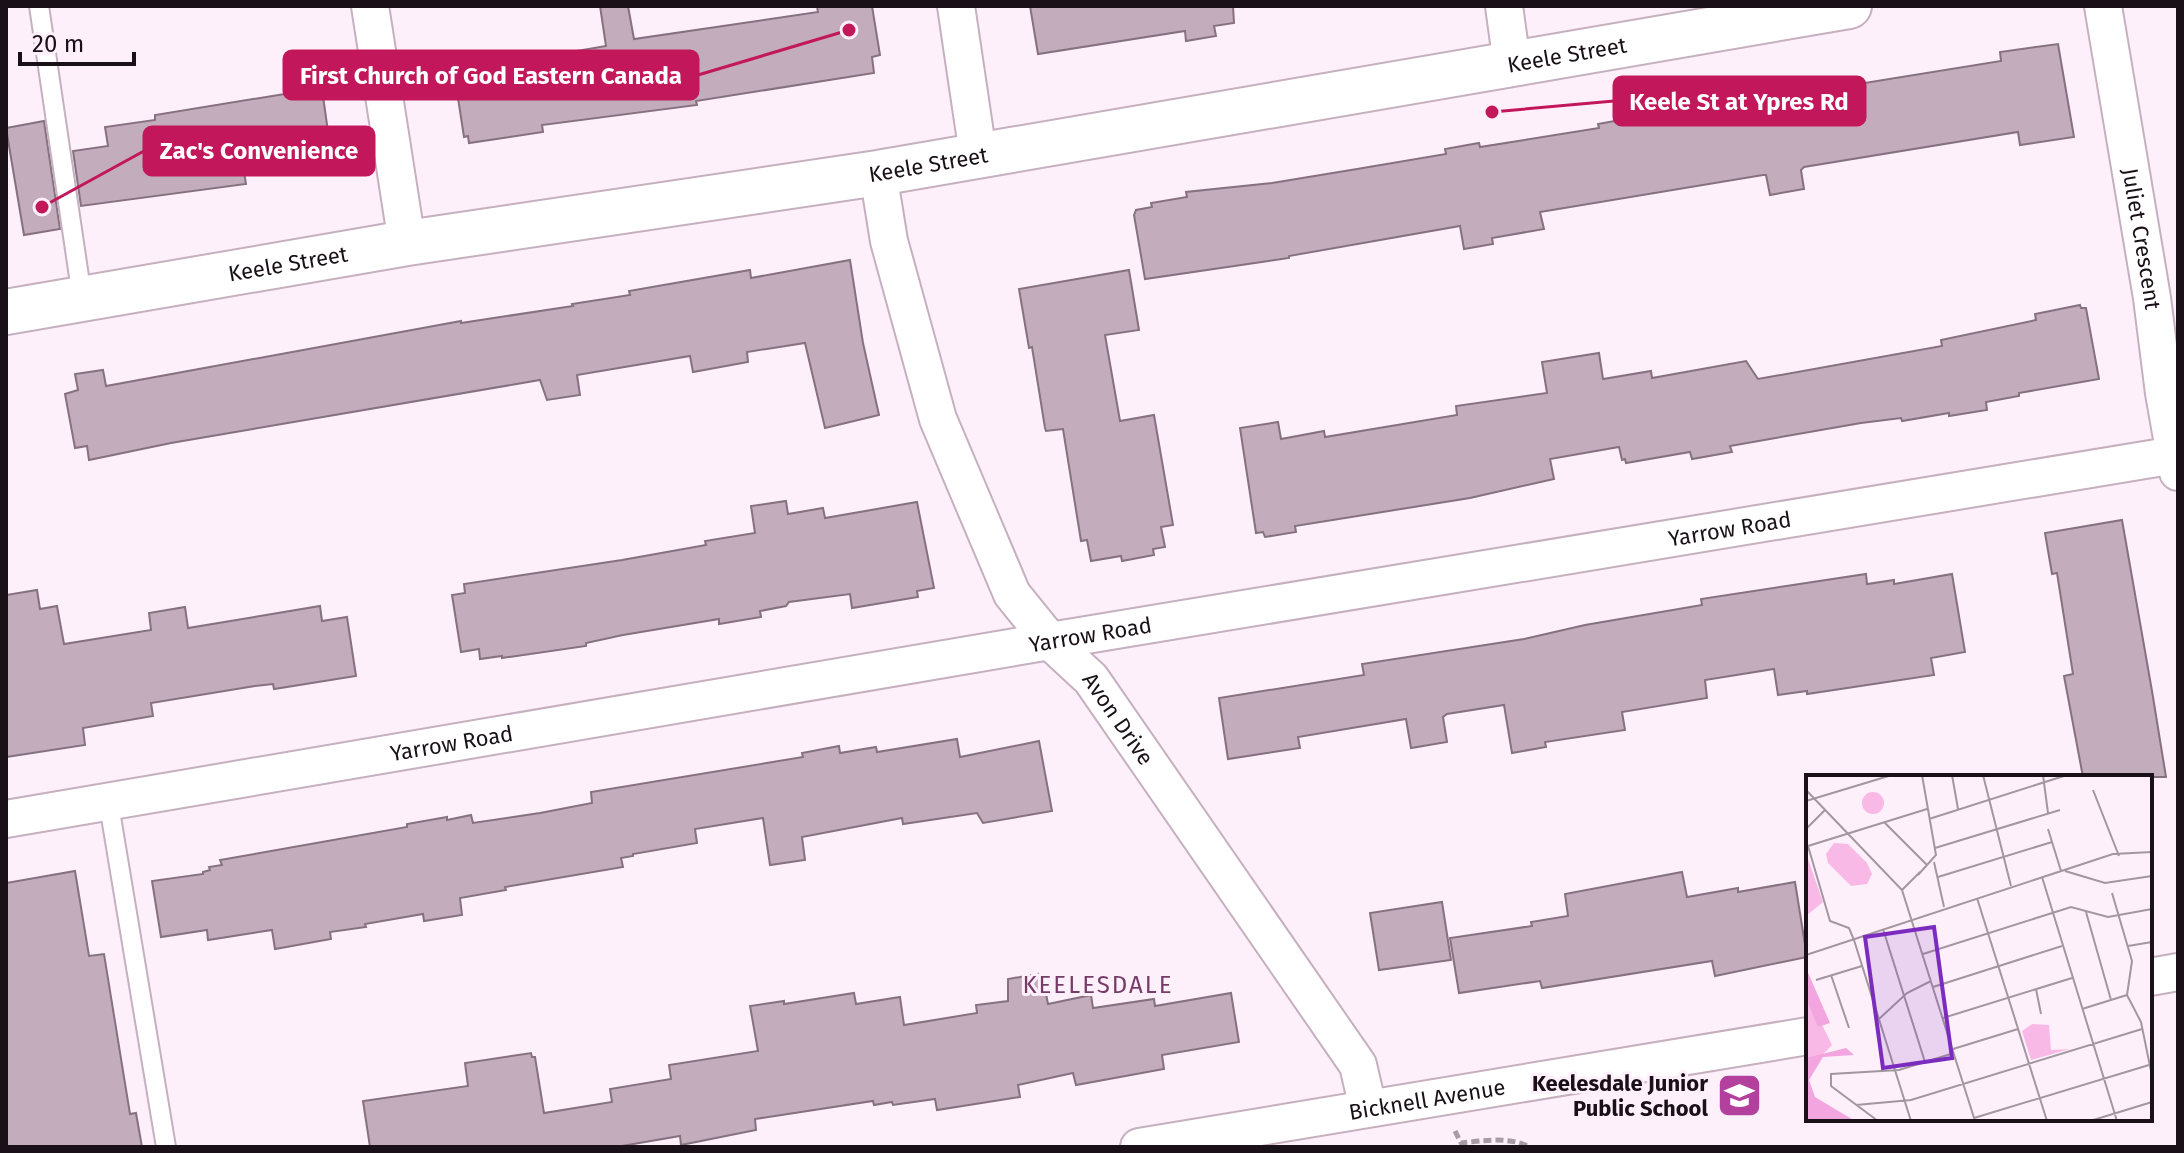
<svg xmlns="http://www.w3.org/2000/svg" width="2184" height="1153" font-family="'Fira Sans',sans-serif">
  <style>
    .building { fill: #c3acbc; stroke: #867180; stroke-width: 2 }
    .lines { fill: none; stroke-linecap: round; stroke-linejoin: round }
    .lane-casing { stroke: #c6b0bf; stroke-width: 22 }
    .street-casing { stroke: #c6b0bf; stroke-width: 40 }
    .secondary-casing { stroke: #c6b0bf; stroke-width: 48 }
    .path { stroke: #a79ba4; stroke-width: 5; stroke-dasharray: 8 4; stroke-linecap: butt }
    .lane { stroke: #fff; stroke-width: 18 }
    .street { stroke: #fff; stroke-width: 36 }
    .secondary { stroke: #fff; stroke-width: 44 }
    .labels { text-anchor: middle; stroke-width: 6; stroke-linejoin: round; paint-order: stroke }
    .street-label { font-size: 22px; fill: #191117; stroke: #fef0fa }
    .poi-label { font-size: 22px; font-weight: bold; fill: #191117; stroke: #fef0fa; text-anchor: end }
    .neighbourhood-label { font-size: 24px; letter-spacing: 2px; fill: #753c68; stroke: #fef0fa }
    .inset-road { fill: none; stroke: #a2979f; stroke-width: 2 }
    .view { fill: #7b2cbf; fill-opacity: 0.15; stroke: #7b2cbf; stroke-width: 4 }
    .inset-edge { fill: none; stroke: #191117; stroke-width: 4 }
    .leader { fill: none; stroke: #c2185b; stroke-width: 3 }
    .callout-dot { fill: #c2185b; stroke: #fef0fa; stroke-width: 3 }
    .callout { fill: #c2185b; stroke: #c2185b; stroke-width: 3 }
    .callout-label { font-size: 24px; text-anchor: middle; font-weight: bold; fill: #fff }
  </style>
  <rect width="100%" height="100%" fill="#fef0fa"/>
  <g class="building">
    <polygon points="600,6 628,6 634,39 818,12 817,6 872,6 880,55 872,57 874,73 696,101 697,105 542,125 543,132 469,143 468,136 464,137 454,72 606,46"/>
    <polygon points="1030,6 1233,6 1234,23 1214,26 1216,36 1186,41 1185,31 1038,54"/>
    <polygon points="2058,44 2074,137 2020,145 2018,132 1804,167 1801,170 1804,189 1770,195 1766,175 1763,175 1540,212 1544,229 1492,238 1493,244 1464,249 1460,226 1289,256 1289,258 1145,279 1134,215 1136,210 1152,207 1151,203 1187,197 1186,192 1272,183 1357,169 1446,154 1445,149 1479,143 1480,147 1599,128 1598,124 1680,109 1735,104 2001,61 2000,52"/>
    <polygon points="315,89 322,89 332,160 244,172 246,184 81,206 73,151 108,146 105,127 155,120 155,115"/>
    <polygon points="44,121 60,229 24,235 6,128"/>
    <polygon points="850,260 863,343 879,415 825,428 805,343 747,352 748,362 693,372 690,356 577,375 580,395 547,400 540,380 171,443 89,460 87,446 75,448 65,394 78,390 75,374 103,370 106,386 461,321 461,323 573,306 572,304 630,295 629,291 750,270 751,278"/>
    <polygon points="1129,270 1139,330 1105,335 1120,421 1154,415 1173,525 1161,527 1165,547 1153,549 1154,555 1122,561 1121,556 1091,561 1087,540 1081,541 1063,429 1046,431 1045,428 1032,347 1029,348 1019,289"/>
    <polygon points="2080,305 2081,308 2086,308 2099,379 2019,393 2019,396 1986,402 1987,410 1949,416 1949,413 1902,421 1901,418 1861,423 1730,446 1732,452 1692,459 1690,452 1626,463 1625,459 1622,460 1619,447 1550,459 1554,479 1470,498 1295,526 1296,532 1265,537 1263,532 1256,533 1240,428 1278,422 1281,439 1324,431 1325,437 1457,415 1456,406 1547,393 1542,362 1599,353 1603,379 1651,371 1652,378 1746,361 1758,379 1942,346 1941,340 2036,320 2035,314"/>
    <polygon points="786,501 788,514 823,508 825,518 917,502 934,588 917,591 918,597 852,608 850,594 789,602 786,606 760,611 761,617 719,624 719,619 623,635 586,643 586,646 502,658 502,656 480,659 479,649 461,652 452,595 465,593 464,584 622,560 706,545 705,541 755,533 751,506"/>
    <polygon points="2122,520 2152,691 2166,777 2083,777 2064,676 2073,674 2057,573 2052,574 2045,533"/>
    <polygon points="1866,574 1867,584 1894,580 1894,584 1952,574 1965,652 1931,658 1934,675 1807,694 1807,691 1778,695 1774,669 1705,680 1707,698 1622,712 1625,730 1545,742 1546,747 1512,753 1504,705 1447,714 1443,717 1447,742 1411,748 1406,719 1298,737 1300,748 1228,759 1219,698 1364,675 1362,664 1524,639 1585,625 1702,605 1701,599"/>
    <polygon points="37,590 40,609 57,606 64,644 151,630 149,613 185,607 188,628 320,606 322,621 347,617 356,676 274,689 273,684 255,686 151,703 153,716 83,728 85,745 6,757 6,595"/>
    <polygon points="957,739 960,757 1039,741 1052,811 983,823 977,813 903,824 902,818 802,837 805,860 770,865 763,818 695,829 697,843 633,854 633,856 621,858 623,867 505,887 506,890 460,898 462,915 424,921 423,914 365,924 366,927 330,932 331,939 275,949 272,930 208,940 207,930 161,937 152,881 203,874 203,872 210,870 209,867 222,865 220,860 407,827 407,824 447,817 447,820 471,815 473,823 540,813 592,803 591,792 803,757 802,753 839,746 840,753 876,747 877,752"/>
    <polygon points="75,871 89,956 104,954 130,1114 136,1113 142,1147 6,1147 6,883"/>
    <polygon points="1682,872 1687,897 1738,888 1738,892 1795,882 1807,957 1715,976 1712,961 1542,988 1540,981 1459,993 1450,938 1532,926 1531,922 1568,916 1565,894"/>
    <polygon points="1442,902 1451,960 1379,970 1370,913"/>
    <polygon points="1038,974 1040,984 1044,983 1048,1004 1091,995 1093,1008 1154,999 1155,1006 1231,993 1239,1042 1162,1055 1164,1069 1076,1085 1073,1073 1018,1085 1020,1097 937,1110 935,1099 893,1105 892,1102 874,1105 873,1101 755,1119 756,1130 681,1145 680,1136 616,1147 370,1147 363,1101 468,1086 465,1063 531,1053 532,1057 535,1057 544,1113 612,1102 610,1089 671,1079 669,1065 758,1051 750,1006 784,1001 784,1004 854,993 856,1004 900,997 904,1025 977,1013 976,1005 1008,1001 1008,979"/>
  </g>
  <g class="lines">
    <defs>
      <g id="lane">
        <polyline points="39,6 82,297"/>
        <polyline points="108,799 166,1147"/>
      </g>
      <g id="street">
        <polyline points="370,6 407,243"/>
        <polyline points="956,6 978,154"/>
        <polyline points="1504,6 1512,64"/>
        <path id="s1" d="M2103 6 2152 298 2164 393 2178 472"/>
        <path id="s2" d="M878 173 889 241 938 419 1012 594 1050 641 1091 679 1358 1065 1368 1108"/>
        <path id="s3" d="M6 819 1050 641 2175 455"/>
        <polyline points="2150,977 2178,972"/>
        <path id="s4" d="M1139 1147 1808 1036"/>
      </g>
      <g id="secondary">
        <path id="s5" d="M6 312 407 243 878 173 1849 6"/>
      </g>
    </defs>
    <use href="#lane" class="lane-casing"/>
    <use href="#street" class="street-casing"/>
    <use href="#secondary" class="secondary-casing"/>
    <path class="path" d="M1455 1131 1461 1143C1481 1141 1510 1136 1529 1147"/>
    <use href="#lane" class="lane"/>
    <use href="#street" class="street"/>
    <use href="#secondary" class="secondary"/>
  </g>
  <defs>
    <symbol id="school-square" viewBox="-11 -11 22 22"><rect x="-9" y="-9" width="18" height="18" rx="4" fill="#b2409c" stroke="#fef0fa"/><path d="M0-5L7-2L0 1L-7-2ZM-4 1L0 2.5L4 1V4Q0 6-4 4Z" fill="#fff"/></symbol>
  </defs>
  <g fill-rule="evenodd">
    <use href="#school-square" x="1714" y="1070" width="51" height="51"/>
  </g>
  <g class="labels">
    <g class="street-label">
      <text dy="8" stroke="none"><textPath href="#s5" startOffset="1582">Keele Street</textPath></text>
      <text dy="8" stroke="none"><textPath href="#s5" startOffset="934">Keele Street</textPath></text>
      <text dy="8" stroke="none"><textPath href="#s1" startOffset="236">Juliet Crescent</textPath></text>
      <text dy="8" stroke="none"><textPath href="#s5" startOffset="286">Keele Street</textPath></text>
      <text dy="8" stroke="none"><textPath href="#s3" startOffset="1748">Yarrow Road</textPath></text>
      <text dy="8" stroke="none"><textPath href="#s3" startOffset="1100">Yarrow Road</textPath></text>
      <text dy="8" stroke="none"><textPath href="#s2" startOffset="608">Avon Drive</textPath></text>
      <text dy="8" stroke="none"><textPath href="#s3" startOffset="452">Yarrow Road</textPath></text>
      <text dy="8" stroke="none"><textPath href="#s4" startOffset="292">Bicknell Avenue</textPath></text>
    </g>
    <g class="poi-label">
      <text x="1708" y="1091">Keelesdale Junior<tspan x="1708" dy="25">Public School</tspan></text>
    </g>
    <g class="neighbourhood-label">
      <text x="1098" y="993">KEELESDALE</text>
    </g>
  </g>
  <g transform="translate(1806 775)">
    <rect width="346" height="346" fill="#fef0fa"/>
    <path d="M56 28a11 11 0 1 1 22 0a11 11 0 1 1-22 0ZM28 68 42 69 61 88 66 99 61 109 45 111 22 88 20 79ZM0 78 17 127 0 141ZM0 217 26 270 0 297ZM226 249 243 250 245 275 264 274 225 285 216 256Z" fill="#f8b9e7"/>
    <path d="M0 193 24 248 12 252 0 223ZM40 273 48 280 17 282 3 305 9 322 49 346H0V283Z" fill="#f3a5e0"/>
    <path class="inset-road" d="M146 0 152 34M177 0 205 111M237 0 242 38M0 15 96 115 169 346M287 15 313 81M0 26 86 0M123 44 261 0M78 47 121 90M0 54 19 35M242 54 255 96M129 73 254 35M128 87 138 132M259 96 299 108 346 101M112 100 130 80 116 0M132 102 246 67M236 102 311 346M96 115 114 97M306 118 326 186 321 220 335 247 346 301M171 123 241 346M280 137 305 225M77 154 119 287M322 171 346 167M117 179 265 132 302 142 346 134M0 180 307 79 346 77M25 200 43 253M10 205 56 191M127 212 256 171M230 214 235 239M276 234 321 220M137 243 266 203M73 244 101 218 125 206M147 274 212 254M50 330 105 325 336 254M168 343 343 290M72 346 25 311V299L93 295 148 278M105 346 48 165 43 153 24 146 2 71 121 34M284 346 346 327"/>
    <path class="view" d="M128 152 146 283 77 293 59 162Z"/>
    <rect width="346" height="346" class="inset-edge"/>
  </g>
  <path class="leader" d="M849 30L698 75M1492 112L1614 101M42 207L144 151"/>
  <g class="callout-dot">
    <circle cx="849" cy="30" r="8"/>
    <circle cx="1492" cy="112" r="8"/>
    <circle cx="42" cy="207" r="8"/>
  </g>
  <g class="callout">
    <rect x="284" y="51" width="414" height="48" rx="8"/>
    <rect x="1614" y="77" width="251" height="48" rx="8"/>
    <rect x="144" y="127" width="230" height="48" rx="8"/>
  </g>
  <g class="callout-label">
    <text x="491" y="84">First Church of God Eastern Canada</text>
    <text x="1739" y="110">Keele St at Ypres Rd</text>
    <text x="259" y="159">Zac's Convenience</text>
  </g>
  <rect width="2184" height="1153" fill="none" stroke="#191117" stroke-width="16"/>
  <path d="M20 52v12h114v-12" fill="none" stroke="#191117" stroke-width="4"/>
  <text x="32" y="52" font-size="24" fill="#191117" stroke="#fef0fa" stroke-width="6" paint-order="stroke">20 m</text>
</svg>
